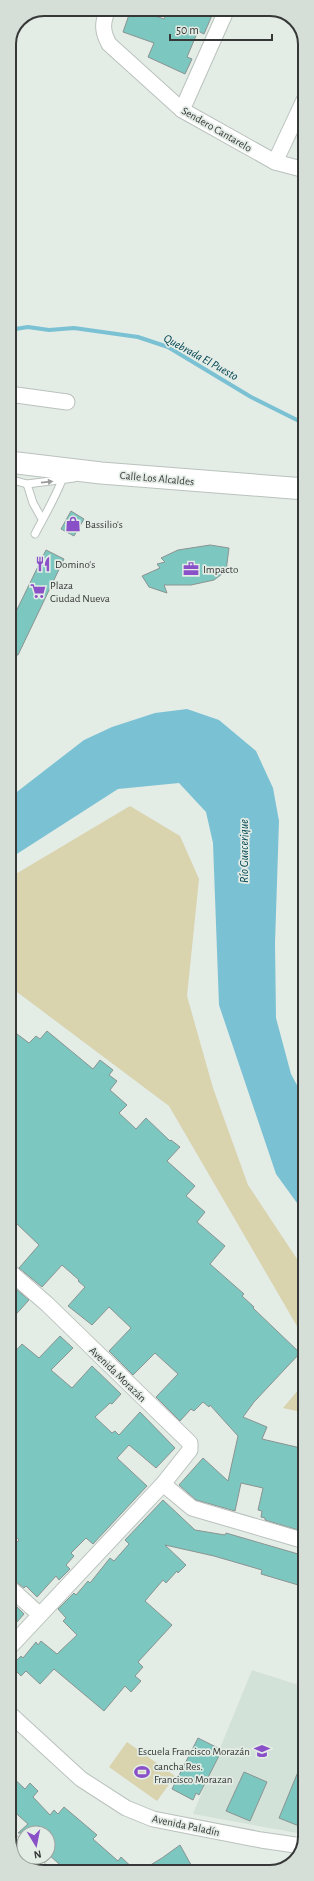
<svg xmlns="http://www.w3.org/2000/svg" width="314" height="1881" font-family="'Alegreya Sans',sans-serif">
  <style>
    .built { fill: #d3e2d8 }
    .green { fill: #d9d3ae }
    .water { fill: #7ac1d3 }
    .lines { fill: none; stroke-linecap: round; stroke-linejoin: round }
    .stream { stroke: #7ac1d3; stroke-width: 4 }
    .building { fill: #7cc7bf; stroke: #8a9492 }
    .service-casing { stroke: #bac2bd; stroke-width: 9 }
    .minor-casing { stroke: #bac2bd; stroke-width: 17 }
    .secondary-casing { stroke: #bac2bd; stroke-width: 23 }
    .service { stroke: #fff; stroke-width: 7 }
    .minor { stroke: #fff; stroke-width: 15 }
    .secondary { stroke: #fff; stroke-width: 21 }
    .oneway { fill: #9a9c9a }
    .labels { text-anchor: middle; stroke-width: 3.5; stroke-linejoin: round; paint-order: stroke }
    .street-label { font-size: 11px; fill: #353836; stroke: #e4ece6 }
    .poi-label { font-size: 11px; fill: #353836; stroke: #e4ece6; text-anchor: start }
    .water-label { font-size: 12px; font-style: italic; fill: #014552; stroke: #e4ece6 }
    .rim { fill: none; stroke: #353836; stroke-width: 2 }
  </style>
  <rect width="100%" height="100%" fill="#e4ece6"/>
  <polygon class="built" points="252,1670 305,1687 305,1814 297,1833 193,1814"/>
  <g class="green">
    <polygon points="130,806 180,836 199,879 187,996 213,1088 248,1185 305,1271 305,1337 301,1333 169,1106 9,986 9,878"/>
    <polygon points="305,1382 305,1413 283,1408"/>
    <polygon points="127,1742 175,1776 157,1801 109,1767"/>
  </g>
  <polygon class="water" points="187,709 219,720 256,751 273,788 279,821 275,943 276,1018 291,1074 305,1100 305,1214 276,1174 219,1005 213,843 206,812 179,783 118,789 9,859 9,798 84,740 112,727 155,713"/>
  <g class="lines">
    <polyline class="stream" points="9,330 28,327 49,330 74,328 138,337 168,347 251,397 305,424"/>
  </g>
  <g class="building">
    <polygon points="131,9 136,9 164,19 169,9 204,9 213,13 204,34 198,31 187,57 192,59 185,74 148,57 154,43 123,32"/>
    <polygon points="71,511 84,519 74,536 61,529"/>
    <polygon points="210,545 229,548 226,571 214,580 191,585 164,585 167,593 149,587 142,576 160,568 157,564 165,562 161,558 178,550"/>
    <polygon points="46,550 64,559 18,655 9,656 9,626"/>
    <polygon points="9,1028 29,1043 36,1036 40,1039 47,1031 93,1069 100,1060 113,1070 109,1075 117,1081 110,1090 127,1105 119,1113 136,1129 146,1118 170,1141 171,1140 180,1147 167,1161 195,1186 186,1196 205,1212 197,1222 225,1246 210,1264 244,1294 242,1296 254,1307 253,1308 300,1353 254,1402 243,1417 267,1427 262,1439 305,1449 305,1532 265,1520 265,1518 261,1517 262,1511 258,1510 263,1488 241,1483 235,1511 196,1500 179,1485 203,1458 228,1481 238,1436 210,1405 209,1407 203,1402 194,1411 191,1409 180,1421 156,1397 178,1374 155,1353 133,1375 109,1351 131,1328 109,1307 92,1325 68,1306 85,1287 78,1281 79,1280 62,1265 42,1287 19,1268 39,1245 16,1223 9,1230"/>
    <polygon points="9,1283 29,1300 9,1322"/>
    <polygon points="60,1336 73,1348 51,1370 72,1388 92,1366 121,1394 112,1404 110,1403 95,1417 112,1433 115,1431 119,1435 140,1412 175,1448 156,1468 129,1445 117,1458 147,1486 93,1544 86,1538 71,1553 74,1556 66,1565 70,1569 59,1580 56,1576 37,1597 26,1586 24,1588 11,1578 14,1575 9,1571 9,1551 19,1540 9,1530 9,1358 22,1344 39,1358"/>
    <polygon points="163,1500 195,1530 225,1535 226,1533 305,1556 305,1587 261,1574 262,1570 214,1556 165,1545 186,1565 178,1573 177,1571 166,1583 163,1580 145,1601 172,1625 138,1662 143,1667 135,1676 141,1681 131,1692 125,1686 104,1711 54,1669 40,1684 26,1671 21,1676 11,1666 21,1656 23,1658 36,1642 38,1645 41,1641 57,1654 77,1635 63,1621 66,1618 58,1609 74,1593 76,1595 88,1581 90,1583 110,1558 114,1561 129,1544 125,1540"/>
    <polygon points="9,1599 24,1614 9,1631"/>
    <polygon points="198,1738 222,1750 199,1795 196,1793 193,1800 172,1789"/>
    <polygon points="305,1755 305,1813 299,1826 279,1818"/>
    <polygon points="244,1772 267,1782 250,1821 226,1811"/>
    <polygon points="9,1774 25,1789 30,1783 38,1791 33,1797 50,1815 54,1810 58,1814 64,1807 97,1835 93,1839 118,1861 121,1857 137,1872 68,1872 48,1854 54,1847 48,1842 48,1833 18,1833 28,1824 9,1807"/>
    <polygon points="180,1845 195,1872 139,1872 162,1858"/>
  </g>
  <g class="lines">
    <defs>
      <g id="service">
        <polyline points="9,479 27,484 74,478"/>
        <polyline points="27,484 33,503 42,519"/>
        <path d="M35 534C45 515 54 500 62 480"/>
      </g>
      <g id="minor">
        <path d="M108 9C102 23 102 31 109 44L182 110 275 162 305 170"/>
        <polyline points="182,110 227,9"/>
        <polyline points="275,162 305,98"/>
        <polyline points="9,394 67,402"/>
        <polyline points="9,1271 47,1304 190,1443 190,1450 163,1484 9,1648"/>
        <polyline points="163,1484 192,1508 305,1541"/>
        <polyline points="9,1587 39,1614"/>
        <polyline points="9,1713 81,1779 126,1808 153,1819 261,1840 302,1846"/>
        <polyline points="9,1839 24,1854"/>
        <polyline points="27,1857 42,1872"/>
      </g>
      <polyline id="secondary" points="9,462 101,473 305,489"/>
    </defs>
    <use href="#service" class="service-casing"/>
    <use href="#minor" class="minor-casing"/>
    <use href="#secondary" class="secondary-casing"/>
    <use href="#service" class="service"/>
    <use href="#minor" class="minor"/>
    <use href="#secondary" class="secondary"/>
  </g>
  <defs><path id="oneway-solid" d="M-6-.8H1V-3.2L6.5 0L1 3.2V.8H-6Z"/></defs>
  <use class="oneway" href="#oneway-solid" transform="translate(47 482) rotate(-6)"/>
  <defs>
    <symbol id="shop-bare" viewBox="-9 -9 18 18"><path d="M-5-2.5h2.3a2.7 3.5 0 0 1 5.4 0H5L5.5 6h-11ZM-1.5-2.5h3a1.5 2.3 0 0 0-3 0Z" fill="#8950c7" stroke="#e4ece6" stroke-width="2.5" paint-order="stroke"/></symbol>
    <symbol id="restaurant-bare" viewBox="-9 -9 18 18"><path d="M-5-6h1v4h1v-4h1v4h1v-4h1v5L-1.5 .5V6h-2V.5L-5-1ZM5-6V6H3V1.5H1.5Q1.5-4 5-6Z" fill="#8950c7" stroke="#e4ece6" stroke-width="2.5" paint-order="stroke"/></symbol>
    <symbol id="office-bare" viewBox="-9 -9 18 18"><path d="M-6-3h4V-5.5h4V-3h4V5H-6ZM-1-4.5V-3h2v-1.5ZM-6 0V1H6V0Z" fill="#8950c7" stroke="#e4ece6" stroke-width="2.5" paint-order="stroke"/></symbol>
    <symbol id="supermarket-bare" viewBox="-9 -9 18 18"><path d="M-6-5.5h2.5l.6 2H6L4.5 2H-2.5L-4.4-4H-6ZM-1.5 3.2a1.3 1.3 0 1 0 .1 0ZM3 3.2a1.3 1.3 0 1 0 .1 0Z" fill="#8950c7" stroke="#e4ece6" stroke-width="2.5" paint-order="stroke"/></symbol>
    <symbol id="school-bare" viewBox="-9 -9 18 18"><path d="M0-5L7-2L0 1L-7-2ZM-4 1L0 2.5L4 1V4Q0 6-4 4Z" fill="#8950c7" stroke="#e4ece6" stroke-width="2.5" paint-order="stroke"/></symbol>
    <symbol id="stadium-bare" viewBox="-9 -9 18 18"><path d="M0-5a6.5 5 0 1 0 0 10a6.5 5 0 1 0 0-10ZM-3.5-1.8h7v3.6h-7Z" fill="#8950c7" stroke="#e4ece6" stroke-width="2.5" paint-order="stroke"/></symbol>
  </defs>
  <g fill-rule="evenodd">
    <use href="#shop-bare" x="62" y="513" width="22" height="22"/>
    <use href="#restaurant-bare" x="32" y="553" width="22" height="22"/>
    <use href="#office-bare" x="180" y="558" width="22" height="22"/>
    <use href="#supermarket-bare" x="27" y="580" width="22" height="22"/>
    <use href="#school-bare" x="251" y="1740" width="22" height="22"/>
    <use href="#stadium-bare" x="131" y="1761" width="22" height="22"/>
  </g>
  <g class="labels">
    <g class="street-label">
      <text transform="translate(217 129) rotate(30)" y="4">Sendero Cantarelo</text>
      <text transform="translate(157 478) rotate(5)" y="4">Calle Los Alcaldes</text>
      <text transform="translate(118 1374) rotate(44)" y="4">Avenida Morazán</text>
      <text transform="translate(186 1825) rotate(12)" y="4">Avenida Paladín</text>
    </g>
    <g class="poi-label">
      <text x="85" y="528">Bassilio's</text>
      <text x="55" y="568">Domino's</text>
      <text x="203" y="573">Impacto</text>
      <text x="50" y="589">Plaza<tspan x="50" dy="13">Ciudad Nueva</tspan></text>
      <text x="250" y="1755" text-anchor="end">Escuela Francisco Morazán</text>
      <text x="154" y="1770">cancha Res.<tspan x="154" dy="13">Francisco Morazan</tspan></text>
    </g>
    <g class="water-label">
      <text transform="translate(201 357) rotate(29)" y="4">Quebrada El Puesto</text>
      <text transform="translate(244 851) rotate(-90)" y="4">Río Guacerique</text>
    </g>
  </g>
  <path d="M0 0H314V1881H0ZM44 16H270A28 28 0 0 1 298 44V1837A28 28 0 0 1 270 1865H44A28 28 0 0 1 16 1837V44A28 28 0 0 1 44 16Z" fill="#d6ded8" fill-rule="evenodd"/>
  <path class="rim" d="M44 16H270A28 28 0 0 1 298 44V1837A28 28 0 0 1 270 1865H44A28 28 0 0 1 16 1837V44A28 28 0 0 1 44 16Z"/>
  <g transform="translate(36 1845) rotate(170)"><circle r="19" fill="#e4ece6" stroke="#9ea4a0"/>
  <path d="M0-3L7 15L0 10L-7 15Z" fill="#8950c7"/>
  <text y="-6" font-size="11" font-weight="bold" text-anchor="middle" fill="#353836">N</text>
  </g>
  <path d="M170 34v6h102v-6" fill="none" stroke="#353836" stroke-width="2"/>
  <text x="176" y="34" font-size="12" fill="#353836" stroke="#e4ece6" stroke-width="3" paint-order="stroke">50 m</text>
</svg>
